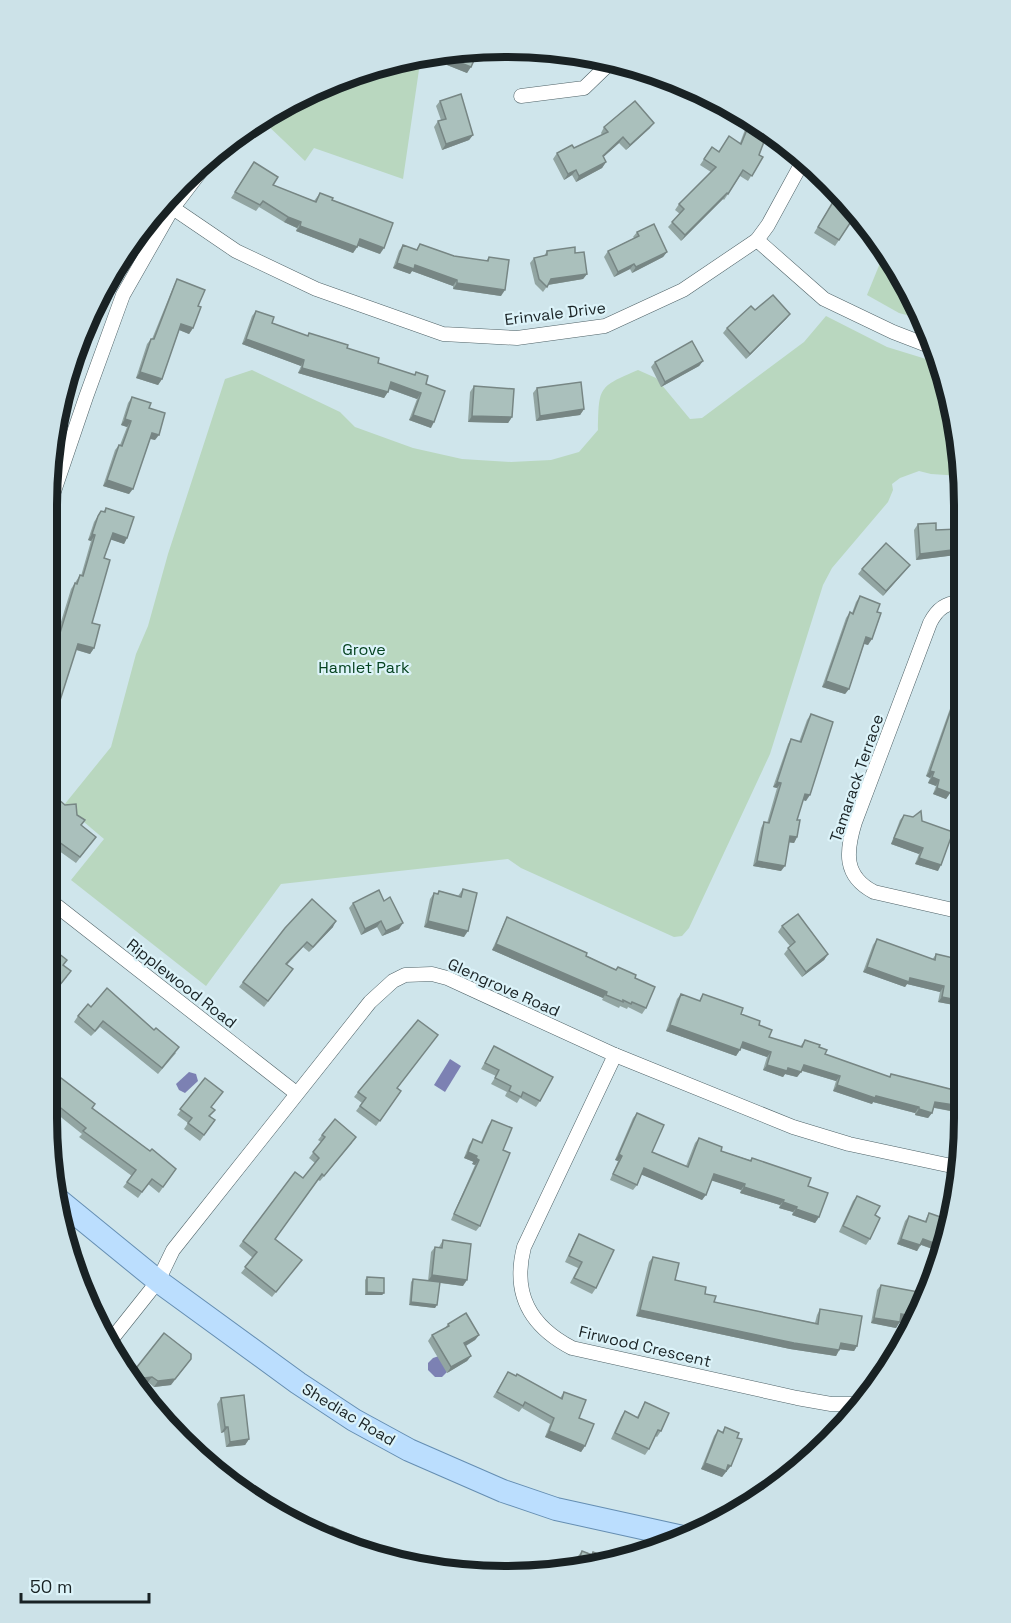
<svg xmlns="http://www.w3.org/2000/svg" width="1011" height="1623" font-family="'Space Grotesk',sans-serif">
  <style>
    .green { fill: #b9d7bf }
    .water { fill: #7c81b3 }
    .lines { fill: none; stroke-linecap: round; stroke-linejoin: round }
    .minor-casing { stroke: #4f6267; stroke-width: 15 }
    .primary-casing { stroke: #658eb2; stroke-width: 24 }
    .minor { stroke: #fff; stroke-width: 14 }
    .primary { stroke: #bbdefe; stroke-width: 22 }
    .wall { fill: #92a5a2 }
    .shaded-wall { fill: #778684 }
    .building { fill: #aac0bc; stroke: #778684; stroke-width: 1.5 }
    .labels { text-anchor: middle; stroke-width: 4.5; stroke-linejoin: round; paint-order: stroke }
    .street-label { font-size: 16px; fill: #192224; stroke: #dcf3f9 }
    .park-label { font-size: 16px; fill: #05421f; stroke: #dcf3f9 }
    .rim { fill: none; stroke: #192224; stroke-width: 8 }
  </style>
  <rect width="100%" height="100%" fill="#cfe5eb"/>
  <g class="green">
    <polygon points="421,56 403,179 314,148 305,161 261,119 276,108 358,71"/>
    <polygon points="885,251 903,276 917,309 914,317 899,313 867,295"/>
    <path d="M826 316 887 347 939 363 949 386 963 478 961 476 931 474 919 471 900 478 892 484 893 490 888 502 832 568 823 585 770 754 689 928 682 936 674 937 521 868 508 859 281 884 206 986 71 880 104 839 64 805 111 747 136 654 148 626 168 554 225 379 252 370 340 412 355 427 413 448 462 459 511 462 551 460 579 452 598 430C599 387 598 387 638 370L656 378 690 419 702 418 804 342Z"/>
  </g>
  <g class="water">
    <polygon points="450,1059 461,1066 445,1092 434,1085"/>
    <polygon points="189,1072 196,1074 198,1081 185,1093 179,1090 176,1084"/>
    <polygon points="439,1356 447,1372 442,1377 435,1377 428,1370 428,1363 433,1358"/>
  </g>
  <g class="lines">
    <defs>
      <g id="minor">
        <polyline points="521,96 584,88 613,60"/>
        <polyline points="164,202 236,251 316,289 443,334 517,338 605,326 683,290 757,240 768,225 804,159"/>
        <polyline points="757,240 824,299 893,332 932,347"/>
        <polyline points="50,503 86,397 123,295 172,209 217,150"/>
        <polyline points="48,899 296,1093"/>
        <path d="M962 912 874 892C843 876 846 851 855 822L930 623C937 609 947 601 963 603"/>
        <path d="M615 1055 524 1247C512 1294 530 1326 572 1348L797 1398 831 1404H863"/>
        <polyline points="111,1340 158,1281 173,1250 370,1002 393,981 405,975 432,974 447,978 615,1055 793,1127 849,1144 961,1168"/>
      </g>
      <polyline id="primary" points="60,1201 158,1281 298,1383 354,1420 409,1450 503,1491 556,1509 683,1537"/>
    </defs>
    <use href="#minor" class="minor-casing"/>
    <use href="#primary" class="primary-casing"/>
    <use href="#minor" class="minor"/>
    <use href="#primary" class="primary"/>
  </g>
  <g class="wall">
    <polygon points="479,49 467,73 447,65 450,57 443,54 445,50"/>
    <polygon points="440,101 473,135 469,140 442,150 434,127 438,121 441,120 436,106"/>
    <polygon points="749,119 768,131 759,155 763,157 748,181 740,176 724,200 723,199 681,241 668,227 680,214 675,210 679,204 711,172 700,165 712,147 719,151 740,143"/>
    <polygon points="604,127 650,128 626,150 619,143 603,157 606,162 602,168 576,182 572,175 564,180 553,159 557,153 574,148 602,135 601,133"/>
    <polygon points="254,162 273,185 314,201 320,193 332,200 380,254 358,246 353,253 296,231 297,228 284,222 259,207 256,211 231,198"/>
    <polygon points="839,192 851,211 839,240 835,246 814,233"/>
    <polygon points="637,232 667,252 663,257 632,273 630,269 614,277 604,257 608,251 634,238 633,237"/>
    <polygon points="420,244 454,256 486,261 489,257 501,296 453,289 453,286 412,271 410,274 393,268 399,251 403,245 416,250"/>
    <polygon points="547,251 575,253 587,274 583,279 548,285 543,292 535,284 530,263 534,258 544,256"/>
    <polygon points="177,279 198,306 193,328 189,334 179,330 162,379 158,385 136,378 147,344 151,339 152,339 174,285"/>
    <polygon points="256,311 272,323 307,336 309,333 347,348 378,363 414,375 416,372 426,384 431,428 409,420 417,399 389,389 384,398 298,373 301,366 242,344 252,316"/>
    <polygon points="790,314 786,319 746,359 723,333 727,328"/>
    <polygon points="703,361 699,366 661,387 651,367 655,362"/>
    <polygon points="474,386 512,417 508,423 468,422 470,392"/>
    <polygon points="537,388 584,409 580,415 536,421 533,393"/>
    <polygon points="132,397 149,408 155,440 150,439 129,494 103,486 115,450 119,445 120,445 127,427 121,425 128,403"/>
    <polygon points="106,508 127,538 124,544 111,539 104,558 92,623 94,648 90,654 76,650 56,713 52,718 49,717 49,661 71,589 80,575 81,576 91,541 88,540 94,522 101,511 103,512"/>
    <polygon points="918,524 936,530 956,555 916,560 914,530"/>
    <polygon points="862,569 906,570 883,596 858,574"/>
    <polygon points="860,596 877,612 868,645 864,644 849,689 845,694 822,687 846,618 850,612 852,613 856,602"/>
    <polygon points="955,698 960,770 962,770 962,796 951,792 946,799 933,794 936,786 928,783 930,778 926,776 952,703"/>
    <polygon points="811,714 806,801 803,800 797,820 797,837 794,843 789,842 781,871 753,866 761,828 764,822 767,823 777,788 773,787 788,744 791,739 799,742 807,720"/>
    <polygon points="65,805 77,815 81,825 96,837 76,863 48,843 48,812"/>
    <polygon points="904,815 913,817 922,821 938,871 915,864 919,854 891,844 900,820"/>
    <polygon points="463,889 464,937 424,927 430,899 434,893 437,894 439,891 458,896"/>
    <polygon points="353,903 399,929 382,936 377,927 361,935 349,908"/>
    <polygon points="507,917 616,970 618,967 635,978 646,1008 642,1014 628,1007 627,1009 620,1006 619,1008 602,1000 603,998 492,950 504,923"/>
    <polygon points="782,926 828,954 824,960 802,977 784,954 790,946 778,932"/>
    <polygon points="333,927 309,952 303,947 287,965 293,969 264,1007 239,987 285,928"/>
    <polygon points="877,939 932,960 936,954 962,960 961,996 958,995 954,1005 938,1002 940,992 907,984 905,987 863,972 873,945"/>
    <polygon points="47,953 64,965 67,977 47,1001"/>
    <polygon points="681,994 699,1001 703,994 759,1025 769,1037 800,1047 805,1040 819,1047 825,1054 889,1077 891,1074 955,1090 958,1076 961,1072 961,1113 934,1108 932,1113 928,1118 915,1115 915,1113 873,1102 872,1104 833,1091 836,1081 802,1071 797,1077 785,1074 783,1077 763,1070 767,1057 741,1048 736,1056 666,1031 677,999"/>
    <polygon points="91,1007 176,1053 158,1074 100,1027 91,1036 74,1022 78,1016"/>
    <polygon points="494,1046 540,1101 536,1107 520,1098 517,1103 505,1096 507,1092 491,1084 496,1076 481,1069"/>
    <polygon points="47,1052 47,1065 48,1068 92,1108 150,1151 176,1169 159,1193 148,1184 138,1198 123,1187 132,1176 79,1137 82,1134 47,1106"/>
    <polygon points="205,1078 212,1107 210,1116 215,1120 200,1141 184,1129 188,1123 177,1115"/>
    <polygon points="397,1088 401,1091 376,1126 356,1111 362,1103 354,1097 358,1092"/>
    <polygon points="637,1113 652,1152 686,1166 695,1143 699,1138 721,1151 750,1160 752,1158 808,1186 819,1217 815,1223 792,1215 793,1212 779,1208 780,1205 740,1193 741,1190 712,1180 702,1200 641,1174 637,1185 633,1190 610,1180 618,1161 615,1160 633,1118"/>
    <polygon points="492,1120 503,1150 480,1226 476,1231 451,1220 475,1165 472,1164 474,1162 464,1158 469,1145 473,1139 481,1142 488,1126"/>
    <polygon points="322,1135 352,1143 320,1181 318,1180 275,1239 298,1265 272,1297 241,1273 253,1258 239,1246 295,1172 303,1178 315,1163 309,1158 321,1142 318,1140"/>
    <polygon points="857,1196 875,1215 870,1239 866,1245 839,1232 853,1201"/>
    <polygon points="929,1213 941,1252 921,1245 917,1251 897,1244 905,1221 909,1216 925,1221"/>
    <polygon points="579,1234 596,1288 592,1294 570,1283 578,1268 565,1262 576,1239"/>
    <polygon points="443,1240 463,1286 440,1283 435,1308 409,1305 411,1282 413,1279 428,1281 431,1252 435,1247 439,1247"/>
    <polygon points="653,1257 675,1280 705,1294 714,1302 815,1323 817,1315 820,1309 857,1346 854,1351 840,1349 836,1356 790,1349 636,1316 649,1262"/>
    <polygon points="367,1277 384,1293 382,1295 365,1295 365,1280"/>
    <polygon points="881,1285 929,1294 918,1313 912,1312 911,1316 907,1322 900,1320 896,1328 871,1323 877,1290"/>
    <polygon points="448,1324 479,1335 475,1340 466,1346 471,1356 467,1361 447,1373 428,1341 432,1335 445,1328"/>
    <polygon points="164,1333 171,1385 154,1387 148,1382 140,1383 135,1379 134,1373"/>
    <polygon points="508,1372 560,1398 564,1392 579,1418 585,1446 581,1452 545,1437 550,1424 522,1408 519,1412 493,1397"/>
    <polygon points="221,1398 249,1439 245,1445 226,1447 224,1432 221,1433 217,1404"/>
    <polygon points="645,1402 661,1431 657,1437 655,1436 649,1449 645,1455 611,1439 621,1417 625,1411 637,1417"/>
    <polygon points="725,1427 727,1472 726,1471 722,1477 701,1469 714,1436 718,1430 722,1432"/>
    <polygon points="789,1463 798,1464 784,1478 785,1468"/>
    <polygon points="582,1551 592,1554 593,1552 611,1559 575,1565 578,1556"/>
  </g>
  <g class="shaded-wall">
    <polygon points="451,59 471,67 467,73 447,65"/>
    <polygon points="648,71 692,88 690,91 645,74"/>
    <polygon points="654,123 650,128 626,150 630,145"/>
    <polygon points="473,135 469,140 442,150 446,144"/>
    <polygon points="623,137 619,143 599,161 603,156"/>
    <polygon points="606,162 602,168 576,182 579,176"/>
    <polygon points="576,170 572,175 564,180 568,174"/>
    <polygon points="727,193 723,199 681,241 685,235"/>
    <polygon points="288,217 301,222 297,228 284,222"/>
    <polygon points="300,226 357,247 353,253 296,231"/>
    <polygon points="360,239 384,248 380,254 356,245"/>
    <polygon points="667,252 663,257 632,273 636,267"/>
    <polygon points="397,263 415,265 457,280 453,286 412,271 410,274 393,268"/>
    <polygon points="634,264 630,269 614,277 618,272"/>
    <polygon points="587,274 583,279 547,285 551,279"/>
    <polygon points="457,283 505,290 501,296 453,289"/>
    <polygon points="790,314 786,319 746,359 750,354"/>
    <polygon points="181,324 193,328 189,334 177,329"/>
    <polygon points="246,339 304,360 301,366 242,344"/>
    <polygon points="703,361 699,366 661,387 665,382"/>
    <polygon points="302,368 388,392 384,398 298,373"/>
    <polygon points="140,372 162,379 158,385 136,378"/>
    <polygon points="391,382 421,393 417,399 387,388"/>
    <polygon points="584,409 580,415 536,421 540,416"/>
    <polygon points="413,415 434,422 431,428 409,420"/>
    <polygon points="472,416 512,417 508,423 468,422"/>
    <polygon points="125,419 131,421 127,427 121,425"/>
    <polygon points="152,433 159,435 155,440 148,438"/>
    <polygon points="107,480 133,489 129,494 103,486"/>
    <polygon points="113,533 127,538 124,544 109,539"/>
    <polygon points="92,534 95,535 91,541 88,540"/>
    <polygon points="960,549 956,555 916,560 920,554"/>
    <polygon points="910,565 906,570 883,596 886,591"/>
    <polygon points="866,637 872,639 868,645 862,643"/>
    <polygon points="78,644 94,648 90,654 74,649"/>
    <polygon points="826,681 849,689 845,694 822,687"/>
    <polygon points="49,710 56,713 52,718 49,717"/>
    <polygon points="930,771 934,772 930,778 926,776"/>
    <polygon points="932,777 939,780 936,786 928,783"/>
    <polygon points="777,782 781,783 777,788 773,787"/>
    <polygon points="953,786 962,789 962,796 949,791"/>
    <polygon points="937,788 950,793 946,799 933,794"/>
    <polygon points="805,794 810,795 806,801 801,799"/>
    <polygon points="790,836 797,837 794,843 786,842"/>
    <polygon points="894,838 923,848 919,854 891,844"/>
    <polygon points="919,858 941,865 938,871 915,864"/>
    <polygon points="757,861 785,866 781,871 753,866"/>
    <polygon points="336,921 333,927 309,952 313,947"/>
    <polygon points="381,921 377,927 361,935 365,929"/>
    <polygon points="428,921 468,931 464,937 424,927"/>
    <polygon points="403,923 399,929 382,936 386,931"/>
    <polygon points="496,944 607,992 603,998 492,950"/>
    <polygon points="828,954 824,960 802,977 806,972"/>
    <polygon points="867,967 910,978 944,986 940,992 907,984 905,987 863,972"/>
    <polygon points="942,997 957,1000 954,1005 938,1002"/>
    <polygon points="670,1025 740,1050 736,1056 666,1031"/>
    <polygon points="743,1042 771,1052 767,1057 739,1047"/>
    <polygon points="767,1065 788,1068 801,1072 797,1077 785,1074 783,1077 763,1070"/>
    <polygon points="804,1065 840,1076 836,1081 800,1070"/>
    <polygon points="837,1085 876,1096 919,1107 915,1113 873,1102 872,1104 833,1091"/>
    <polygon points="935,1102 961,1106 961,1113 931,1107"/>
    <polygon points="919,1109 932,1113 928,1118 915,1115"/>
    <polygon points="468,1152 477,1156 474,1162 464,1158"/>
    <polygon points="619,1154 622,1156 618,1161 615,1160"/>
    <polygon points="476,1158 479,1160 475,1165 472,1164"/>
    <polygon points="644,1168 706,1195 702,1200 640,1174"/>
    <polygon points="714,1174 745,1184 741,1190 710,1180"/>
    <polygon points="744,1187 784,1200 780,1205 740,1193"/>
    <polygon points="783,1202 797,1207 793,1212 779,1208"/>
    <polygon points="796,1209 819,1217 815,1223 792,1215"/>
    <polygon points="901,1239 920,1245 917,1251 897,1244"/>
    <polygon points="923,1239 942,1246 941,1252 919,1244"/>
    <polygon points="432,1275 467,1280 463,1286 428,1281"/>
    <polygon points="367,1292 384,1293 382,1295 365,1295"/>
    <polygon points="411,1302 437,1305 435,1308 409,1305"/>
    <polygon points="913,1306 921,1307 918,1313 909,1311"/>
    <polygon points="640,1310 839,1350 836,1356 790,1349 636,1316"/>
    <polygon points="901,1314 911,1316 907,1322 897,1320"/>
    <polygon points="874,1318 900,1322 896,1328 871,1323"/>
    <polygon points="479,1335 475,1340 460,1349 464,1343"/>
    <polygon points="841,1343 857,1346 854,1351 837,1349"/>
    <polygon points="471,1356 467,1361 447,1373 451,1367"/>
    <polygon points="191,1359 171,1385 154,1387 158,1381"/>
    <polygon points="152,1377 148,1382 140,1383 144,1378"/>
    <polygon points="225,1427 228,1427 224,1432 221,1433"/>
    <polygon points="549,1431 585,1446 581,1452 545,1437"/>
    <polygon points="249,1439 245,1445 226,1447 230,1442"/>
    <polygon points="705,1463 728,1465 731,1466 722,1477 701,1469"/>
  </g>
  <g class="building">
    <polygon points="479,49 471,67 451,59 454,52 451,50"/>
    <polygon points="461,94 473,135 446,144 438,121 446,119 440,101"/>
    <polygon points="635,101 654,123 630,145 623,137 603,156 606,162 579,176 576,170 568,174 557,153 572,145 574,148 608,132 604,127"/>
    <polygon points="751,120 768,131 759,155 763,157 752,176 743,170 728,194 727,193 685,235 672,222 684,209 679,204 716,167 704,159 712,147 719,152 729,136 741,144"/>
    <polygon points="254,162 278,177 273,185 316,202 320,193 333,198 332,200 393,223 384,248 360,239 357,247 300,226 301,222 288,217 263,201 260,205 235,192"/>
    <polygon points="839,192 851,203 854,207 851,211 856,214 839,240 818,227"/>
    <polygon points="654,224 667,252 636,267 634,264 618,272 608,251 639,236 637,232"/>
    <polygon points="420,244 454,256 488,261 489,257 509,260 505,290 457,283 457,280 415,265 414,269 397,263 403,245 417,250"/>
    <polygon points="575,247 575,253 584,252 587,274 551,279 547,287 539,279 534,258 547,255 547,251"/>
    <polygon points="177,279 205,290 198,306 201,307 193,328 181,324 162,379 140,372 151,339 154,339"/>
    <polygon points="773,295 790,314 750,354 727,328 751,306 755,310"/>
    <polygon points="256,311 274,317 272,323 308,336 309,333 348,345 347,348 379,358 378,363 415,375 416,372 428,376 426,384 445,391 434,422 413,415 421,393 391,382 388,392 302,368 304,360 246,339"/>
    <polygon points="692,341 703,361 665,382 655,362"/>
    <polygon points="581,382 584,409 540,416 537,388"/>
    <polygon points="474,386 514,389 512,417 472,416"/>
    <polygon points="132,397 151,403 149,408 165,413 159,435 152,433 133,489 107,480 119,445 122,446 131,421 125,419"/>
    <polygon points="106,508 134,517 127,538 113,533 104,558 110,560 92,623 100,625 94,648 78,644 56,713 49,710 49,662 51,663 75,583 77,584 80,575 83,576 95,535 92,534 98,516 101,511 105,512"/>
    <polygon points="936,523 936,530 958,529 960,549 920,554 918,524"/>
    <polygon points="886,543 910,565 886,591 862,569"/>
    <polygon points="860,596 880,604 877,612 881,613 872,639 866,637 849,689 826,681 850,612 853,614"/>
    <polygon points="955,698 963,700 962,764 960,770 962,770 962,789 953,786 950,793 937,788 939,780 932,777 934,772 930,771"/>
    <polygon points="811,714 833,722 810,795 805,794 797,820 800,820 797,837 790,836 785,866 757,861 764,822 769,823 781,783 777,782 791,739 801,742"/>
    <polygon points="49,738 54,739 49,756"/>
    <polygon points="58,799 65,805 76,804 77,815 85,820 81,825 96,837 80,857 48,834 48,812"/>
    <polygon points="921,811 922,821 953,832 941,865 919,858 923,848 894,838 904,815 913,817"/>
    <polygon points="463,889 477,893 468,931 428,921 434,893 438,894 439,891 461,897"/>
    <polygon points="379,890 384,901 390,897 403,923 386,931 381,921 365,929 353,903"/>
    <polygon points="312,899 336,921 313,947 307,942 286,964 293,969 268,1001 243,982 285,928"/>
    <polygon points="798,914 828,954 806,972 788,948 795,942 782,926"/>
    <polygon points="507,917 587,953 586,956 616,970 618,967 636,975 635,978 655,987 646,1008 632,1002 631,1004 623,1000 623,1002 606,995 607,992 496,944"/>
    <polygon points="877,939 935,960 936,954 962,960 961,989 960,989 957,1000 942,997 944,986 910,978 909,982 867,967"/>
    <polygon points="53,949 67,960 63,965 71,971 51,996 47,993 47,953 49,954"/>
    <polygon points="107,988 154,1030 156,1028 179,1047 162,1068 103,1021 95,1031 78,1016 88,1004 91,1007"/>
    <polygon points="681,994 700,1001 703,994 743,1008 741,1014 760,1021 759,1025 772,1030 769,1037 802,1047 805,1040 820,1045 819,1047 827,1050 825,1054 890,1077 891,1074 958,1091 961,1075 961,1106 935,1102 932,1113 919,1109 919,1107 876,1096 875,1098 837,1085 840,1076 804,1065 801,1072 788,1068 787,1071 767,1065 771,1052 743,1042 740,1050 670,1025"/>
    <polygon points="418,1020 438,1035 397,1088 401,1091 380,1121 360,1106 366,1098 358,1092"/>
    <polygon points="494,1046 553,1077 540,1101 523,1092 521,1097 509,1091 511,1086 495,1078 499,1070 485,1063"/>
    <polygon points="47,1052 53,1056 47,1065"/>
    <polygon points="47,1065 48,1068 95,1104 92,1108 150,1151 152,1149 176,1169 163,1187 152,1179 142,1192 127,1182 136,1170 83,1131 86,1128 47,1097"/>
    <polygon points="205,1078 223,1092 211,1107 215,1110 209,1116 215,1120 204,1135 188,1123 192,1118 180,1109"/>
    <polygon points="637,1113 664,1125 652,1152 688,1167 699,1138 722,1147 721,1151 751,1161 752,1158 811,1178 808,1186 828,1193 819,1217 796,1209 797,1207 783,1202 784,1200 744,1187 745,1184 714,1174 706,1195 644,1168 637,1185 613,1174 622,1156 619,1154"/>
    <polygon points="335,1119 356,1137 324,1176 322,1174 275,1239 302,1260 276,1292 245,1267 257,1252 243,1241 295,1172 303,1178 319,1158 313,1152 325,1137 322,1135"/>
    <polygon points="492,1120 512,1128 503,1150 510,1153 480,1226 454,1214 479,1160 476,1158 477,1156 468,1152 473,1139 482,1143"/>
    <polygon points="857,1196 880,1206 875,1215 880,1218 870,1239 843,1226"/>
    <polygon points="929,1213 949,1220 942,1246 923,1239 920,1245 901,1239 909,1216 926,1222"/>
    <polygon points="579,1234 614,1250 596,1288 574,1278 582,1262 569,1256"/>
    <polygon points="443,1240 471,1244 467,1280 432,1275 435,1247 442,1248"/>
    <polygon points="653,1257 679,1263 675,1280 706,1287 705,1294 716,1296 714,1302 818,1324 820,1309 862,1316 857,1346 841,1343 839,1350 794,1343 640,1310"/>
    <polygon points="367,1277 384,1278 384,1293 367,1292"/>
    <polygon points="413,1279 440,1282 437,1305 411,1302"/>
    <polygon points="881,1285 929,1294 921,1307 913,1306 911,1316 901,1314 900,1322 874,1318"/>
    <polygon points="466,1313 479,1335 464,1343 471,1356 451,1367 432,1335 449,1326 448,1324"/>
    <polygon points="164,1333 191,1354 191,1359 175,1379 158,1381 152,1377 144,1378 139,1374 137,1367"/>
    <polygon points="508,1372 516,1376 517,1374 562,1399 564,1392 586,1400 579,1418 594,1424 585,1446 549,1431 554,1418 525,1402 523,1406 497,1392"/>
    <polygon points="244,1395 249,1439 230,1442 228,1427 225,1427 221,1398"/>
    <polygon points="645,1402 669,1413 661,1431 658,1430 649,1449 615,1433 625,1411 638,1418"/>
    <polygon points="725,1427 739,1433 737,1438 742,1439 731,1466 728,1465 726,1471 705,1463 718,1430 723,1433"/>
    <polygon points="789,1463 798,1464 787,1474"/>
    <polygon points="332,1527 410,1561 358,1552 328,1536"/>
    <polygon points="582,1551 592,1555 593,1552 611,1559 577,1565"/>
  </g>
  <g class="labels">
    <g class="street-label">
      <text transform="translate(555 313) rotate(-7)" y="6">Erinvale Drive</text>
      <text transform="translate(856 778) rotate(-71)" y="6">Tamarack Terrace</text>
      <text transform="translate(182 983) rotate(38)" y="6">Ripplewood Road</text>
      <text transform="translate(504 987) rotate(24)" y="6">Glengrove Road</text>
      <text transform="translate(645 1346) rotate(13)" y="6">Firwood Crescent</text>
      <text transform="translate(349 1414) rotate(31)" y="6">Shediac Road</text>
    </g>
    <g class="park-label">
      <text x="364" y="655">Grove<tspan x="364" dy="18">Hamlet Park</tspan></text>
    </g>
  </g>
  <path d="M0 0H1011V1623H0ZM505 57H506A448 448 0 0 1 954 505V1118A448 448 0 0 1 506 1566H505A448 448 0 0 1 57 1118V505A448 448 0 0 1 505 57Z" fill="#cce2e8" fill-rule="evenodd"/>
  <path class="rim" d="M505 57H506A448 448 0 0 1 954 505V1118A448 448 0 0 1 506 1566H505A448 448 0 0 1 57 1118V505A448 448 0 0 1 505 57Z"/>
  <path d="M21 1593v9h128v-9" fill="none" stroke="#192224" stroke-width="3"/>
  <text x="30" y="1593" font-size="18" fill="#192224" stroke="#dcf3f9" stroke-width="4.5" paint-order="stroke">50 m</text>
</svg>
